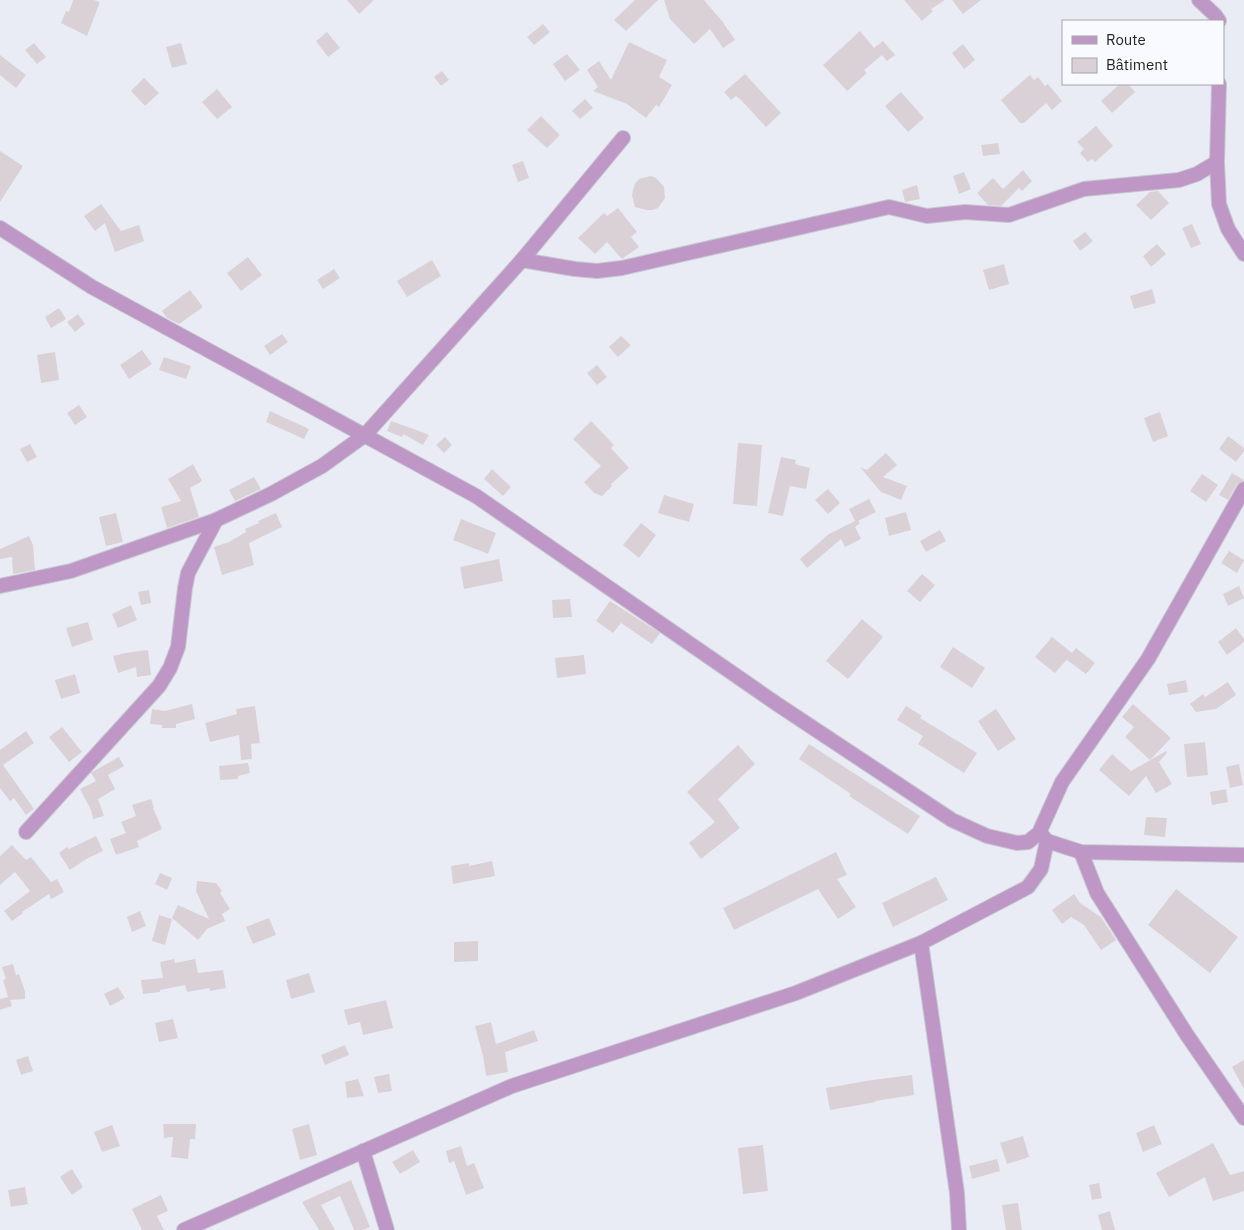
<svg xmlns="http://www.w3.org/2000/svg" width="1244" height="1230" font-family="'IBM Plex Sans',sans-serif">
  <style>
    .building { fill: #dad1d7 }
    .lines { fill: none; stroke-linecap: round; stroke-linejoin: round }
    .minor-casing { stroke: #c6c8d0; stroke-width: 16 }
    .minor { stroke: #bf97c6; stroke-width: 14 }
  </style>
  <rect width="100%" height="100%" fill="#eaecf5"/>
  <g class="building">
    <polygon points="73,0 94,0 100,2 87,36 61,23 66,11 69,12"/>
    <polygon points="347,0 374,0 359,14"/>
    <polygon points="635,0 658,0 626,31 614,20"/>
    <polygon points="664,0 704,0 722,21 735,40 723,48 710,29 694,44 670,19"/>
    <polygon points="904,0 945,0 931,9 933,11 922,21"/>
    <polygon points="952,0 981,0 963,14"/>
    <polygon points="543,24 550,32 534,45 527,37"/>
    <polygon points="860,31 874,48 883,41 895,55 887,61 882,55 864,70 867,73 847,91 823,65"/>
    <polygon points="327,32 340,48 328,57 316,41"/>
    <polygon points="629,42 667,60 659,77 672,85 659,107 656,105 646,118 627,104 593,91 598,87 587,70 599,61 611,80"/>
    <polygon points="34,43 46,57 37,64 25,50"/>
    <polygon points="181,43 187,64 172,68 166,47"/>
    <polygon points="963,44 975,60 964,69 952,53"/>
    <polygon points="567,54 580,70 565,81 553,64"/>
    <polygon points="0,55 26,75 16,88 0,75"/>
    <polygon points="442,71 449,80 441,86 434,77"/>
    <polygon points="745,74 781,113 766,127 739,98 738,98 736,96 731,100 724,92"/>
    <polygon points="1030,75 1034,80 1038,77 1045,86 1048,84 1062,101 1052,110 1046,103 1024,123 1020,123 1001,100"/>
    <polygon points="144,78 159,93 145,106 131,91"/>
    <polygon points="1120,84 1128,84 1135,92 1112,113 1101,101"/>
    <polygon points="217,89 232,107 217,119 202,102"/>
    <polygon points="901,92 924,118 908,132 885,106"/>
    <polygon points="585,99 593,108 580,119 572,111"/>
    <polygon points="541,116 560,135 547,148 527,130"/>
    <polygon points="1096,126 1113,146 1095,162 1092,159 1088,162 1080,153 1084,149 1077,142"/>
    <polygon points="998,143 1000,154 983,156 981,145"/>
    <polygon points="0,151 23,166 0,202"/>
    <polygon points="523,161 529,178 518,182 512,165"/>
    <polygon points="1023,170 1032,181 1022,191 1019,188 1001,206 988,205 977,193 993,178 1003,189"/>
    <polygon points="964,172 971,189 959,194 953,176"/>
    <polygon points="651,176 656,178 664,187 665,198 658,208 653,210 647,210 635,207 632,195 635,183 639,179"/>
    <polygon points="917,185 920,199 905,202 902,190"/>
    <polygon points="1158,191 1169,203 1151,220 1136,205 1150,192"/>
    <polygon points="101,204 121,231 139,225 144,241 115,252 105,223 95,231 84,216"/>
    <polygon points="618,208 637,232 631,237 639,247 622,259 607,242 595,254 578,238 604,213 607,216"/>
    <polygon points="1192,224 1201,244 1191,248 1182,228"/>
    <polygon points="1085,232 1093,241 1080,251 1073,241"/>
    <polygon points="1157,244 1166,254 1151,267 1143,256"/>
    <polygon points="248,257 262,275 241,291 227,273"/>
    <polygon points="432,260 441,276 407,297 397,281"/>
    <polygon points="1004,264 1009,284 989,290 983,270"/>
    <polygon points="334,269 340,278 323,289 317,280"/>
    <polygon points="1152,289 1156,303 1134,309 1130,296"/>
    <polygon points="190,290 203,307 179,324 167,318 162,311"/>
    <polygon points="59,308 66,319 51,328 45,317"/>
    <polygon points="78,314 85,324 75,332 67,322"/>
    <polygon points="282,334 288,342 270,355 264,346"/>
    <polygon points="621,336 631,345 618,357 609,347"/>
    <polygon points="142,350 152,364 129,379 120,365"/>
    <polygon points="55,352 59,380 41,383 37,355"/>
    <polygon points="164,357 191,366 186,379 159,370"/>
    <polygon points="597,365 607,377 597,385 587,373"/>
    <polygon points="79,405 87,417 75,425 67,413"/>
    <polygon points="270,411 309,429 304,439 266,422"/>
    <polygon points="1160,412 1168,436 1153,442 1144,418"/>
    <polygon points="391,421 422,432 429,435 423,445 403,434 402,437 387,431"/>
    <polygon points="591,421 614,445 611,448 629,468 611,484 612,486 602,496 594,493 584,482 601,466 573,439"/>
    <polygon points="1228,436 1244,448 1244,451 1236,462 1219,449"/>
    <polygon points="445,437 452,445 444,453 436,445"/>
    <polygon points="738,443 762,445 757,506 733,504"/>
    <polygon points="30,444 37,457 27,462 20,449"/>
    <polygon points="886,453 897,465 883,477 907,486 901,500 881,492 860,467 867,470"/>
    <polygon points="781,457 796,460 795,464 810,468 806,489 790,486 783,516 768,513"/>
    <polygon points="193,464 202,481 190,488 199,517 167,528 161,507 181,501 168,479"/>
    <polygon points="492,469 511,487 503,496 484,479"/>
    <polygon points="1232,473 1244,480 1237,484 1228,500 1219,495"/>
    <polygon points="1202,474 1218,485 1206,502 1190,491"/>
    <polygon points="254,477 261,489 235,501 229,490"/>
    <polygon points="828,489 840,503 828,514 815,500"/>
    <polygon points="664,495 694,504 689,522 658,513"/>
    <polygon points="869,499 876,512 858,521 860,523 855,527 861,539 845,547 841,539 807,568 800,559 829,534 855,521 849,509"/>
    <polygon points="906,512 911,530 889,536 885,518"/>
    <polygon points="116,513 123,542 106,546 99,517"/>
    <polygon points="276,513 282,527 249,543 254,565 222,575 214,547 229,542 246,532 245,529 259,523 258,521"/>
    <polygon points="461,519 496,533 488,554 453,540"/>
    <polygon points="641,523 656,535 639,558 623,545"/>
    <polygon points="940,530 946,541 926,552 920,541"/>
    <polygon points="29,536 33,545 35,570 13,574 12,557 0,559 0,549"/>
    <polygon points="1229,551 1244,560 1237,573 1221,563"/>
    <polygon points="499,559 503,581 464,589 460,567"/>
    <polygon points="922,574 935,585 920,602 907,591"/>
    <polygon points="1239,586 1244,598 1228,606 1223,594"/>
    <polygon points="149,590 151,603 141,605 138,592"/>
    <polygon points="570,599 572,617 553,618 552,600"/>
    <polygon points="610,601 660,633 652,644 621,623 613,633 596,621"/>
    <polygon points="131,605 137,620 118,628 112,614"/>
    <polygon points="862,619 883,637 848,679 826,661"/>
    <polygon points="88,622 93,640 72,647 66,628"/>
    <polygon points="1236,628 1244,639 1244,642 1227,655 1218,642"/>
    <polygon points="1052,637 1072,653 1076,648 1095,663 1086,674 1067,660 1069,657 1055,673 1035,657"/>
    <polygon points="953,647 985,668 972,688 940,667"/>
    <polygon points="148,650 151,675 137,677 136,667 118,673 113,656 125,653"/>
    <polygon points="584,655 586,674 557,678 555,658"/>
    <polygon points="75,674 80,693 61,699 55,680"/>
    <polygon points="1186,680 1188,692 1169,695 1167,684"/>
    <polygon points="1228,682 1236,695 1216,709 1196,712 1190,704 1203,694 1205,697"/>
    <polygon points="192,704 195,719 176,724 176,728 162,728 162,725 150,724 152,709 165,711"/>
    <polygon points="1133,704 1171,738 1150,760 1125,737 1134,727 1122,717"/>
    <polygon points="255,706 260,743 251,744 252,759 241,760 239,735 210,742 205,723 237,714 236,709"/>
    <polygon points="906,706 922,716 920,718 977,753 964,773 918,744 923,736 897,720"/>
    <polygon points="996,709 1016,739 998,751 978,721"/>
    <polygon points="62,727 82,752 69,762 49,737"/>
    <polygon points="26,731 34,743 3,765 34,809 26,815 14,798 10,801 0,788 0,750"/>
    <polygon points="1205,742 1208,775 1187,777 1184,744"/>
    <polygon points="809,744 920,816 908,834 849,796 851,794 799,759"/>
    <polygon points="738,745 755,764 718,799 740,828 701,859 689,843 715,822 687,792"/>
    <polygon points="1166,751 1167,753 1159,762 1172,784 1156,793 1146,776 1129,796 1099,770 1112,754 1131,771"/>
    <polygon points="119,757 124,766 108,775 115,789 98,799 104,816 93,819 91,810 80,789 96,781 91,773 92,772"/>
    <polygon points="248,763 250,773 238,776 238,779 220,780 219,766"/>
    <polygon points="1239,764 1243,785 1230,788 1226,767"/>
    <polygon points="1226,789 1228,802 1212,805 1210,792"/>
    <polygon points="151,799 154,808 153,808 162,829 137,841 139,847 116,855 110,839 126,833 121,822 136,816 132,805"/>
    <polygon points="1146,817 1167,818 1165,837 1144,835"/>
    <polygon points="96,836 103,851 86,859 70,870 59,853 67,847 69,849"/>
    <polygon points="12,845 26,860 31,857 51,882 57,879 64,892 51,899 49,894 22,912 23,913 12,921 4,911 30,891 15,872 0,885 0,856"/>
    <polygon points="836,852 847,875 837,879 856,907 838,919 818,889 734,930 723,908"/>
    <polygon points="492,861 495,876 453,884 451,866 469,863 469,866"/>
    <polygon points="160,873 172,878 167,890 155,884"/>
    <polygon points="936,877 948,900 893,927 882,903"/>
    <polygon points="197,881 216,883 222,891 220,893 230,909 222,914 225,921 207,929 198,940 172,918 178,905 209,919 196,891"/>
    <polygon points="1176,889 1238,937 1210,973 1148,925"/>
    <polygon points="1074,894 1080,903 1101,917 1116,940 1101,950 1084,925 1071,917 1062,924 1052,910"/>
    <polygon points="140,911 146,926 132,932 127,917"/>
    <polygon points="159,915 172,919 165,945 152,941"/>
    <polygon points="269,918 276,935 253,944 246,927"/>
    <polygon points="478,941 478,961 454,962 454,942"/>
    <polygon points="174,959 175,963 195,959 198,973 223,970 226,988 210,991 209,988 187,992 185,985 160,990 160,992 143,994 141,980 163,978 160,962"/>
    <polygon points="13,964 16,975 19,974 25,992 25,999 10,1000 12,1006 0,1010 0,999 8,997 3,980 6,979 2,967"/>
    <polygon points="309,973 315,992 291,999 286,980"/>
    <polygon points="118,987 125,998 110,1006 104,994"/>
    <polygon points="386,1000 393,1028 363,1035 360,1022 348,1025 344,1010"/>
    <polygon points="173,1019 178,1038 159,1042 155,1023"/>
    <polygon points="491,1022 496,1044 534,1030 538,1041 505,1052 508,1072 486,1076 483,1056 475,1026"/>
    <polygon points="345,1045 349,1055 325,1065 321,1055"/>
    <polygon points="28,1056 33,1071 21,1075 16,1060"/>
    <polygon points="1244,1060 1244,1089 1232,1067"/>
    <polygon points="389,1074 392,1091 378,1093 374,1077"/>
    <polygon points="912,1075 914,1095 875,1101 876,1102 830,1110 826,1088 872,1080"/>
    <polygon points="358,1079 364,1096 347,1098 345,1082"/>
    <polygon points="163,1124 196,1124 195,1139 190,1139 188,1159 171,1157 173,1137 164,1138"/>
    <polygon points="309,1124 317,1155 300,1160 292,1129"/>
    <polygon points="112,1125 120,1146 102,1152 94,1132"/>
    <polygon points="1154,1125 1162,1144 1143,1152 1136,1133"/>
    <polygon points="1023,1136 1029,1157 1007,1164 1000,1143"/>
    <polygon points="1213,1143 1230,1175 1244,1171 1244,1191 1213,1201 1205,1177 1169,1197 1156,1173"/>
    <polygon points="763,1145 768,1191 743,1194 738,1148"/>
    <polygon points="461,1146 467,1166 474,1163 484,1188 466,1195 454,1161 449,1163 446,1151"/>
    <polygon points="413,1150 420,1162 400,1174 392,1162"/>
    <polygon points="997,1159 1000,1171 972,1179 969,1166"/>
    <polygon points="72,1169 83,1187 72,1195 60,1177"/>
    <polygon points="351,1180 370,1227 362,1230 354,1230 340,1196 321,1205 335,1230 319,1230 302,1202"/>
    <polygon points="1099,1183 1102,1198 1092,1200 1089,1185"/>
    <polygon points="25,1187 28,1204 11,1207 8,1190"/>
    <polygon points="161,1195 168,1211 157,1216 164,1230 142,1230 132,1209"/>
    <polygon points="1018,1203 1022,1230 1006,1230 1002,1205"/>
    <polygon points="1110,1211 1115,1230 1102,1230 1098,1215"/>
  </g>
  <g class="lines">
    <defs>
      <g id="minor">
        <polyline points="1199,0 1215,15 1219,21"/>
        <polyline points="1219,84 1217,162 1219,204 1228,229 1244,254"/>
        <polyline points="0,228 92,287 476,496 777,704 952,820 987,836 1017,843 1028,842 1039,833 1062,782 1148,659 1244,489"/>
        <polyline points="522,260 575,269 597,271 622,268 889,207 927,216 965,212 1009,215 1084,189 1179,180 1197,174 1217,162"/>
        <polyline points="0,586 71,571 216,520 271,494 322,466 365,435 522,260 623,138"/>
        <polyline points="26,832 159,686 170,668 178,647 185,588 188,573 216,520"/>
        <polyline points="1042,835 1047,841 1081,852 1244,855"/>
        <polyline points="1081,852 1097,893 1187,1035 1244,1118"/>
        <polyline points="921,943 957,1193 959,1230"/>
        <polyline points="363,1151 387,1230"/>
        <polyline points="184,1230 512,1086 796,993 921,943 1028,887 1041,869 1047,841"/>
      </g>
    </defs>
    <use href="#minor" class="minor-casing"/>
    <use href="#minor" class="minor"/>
  </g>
  <rect x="1062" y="20" width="162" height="65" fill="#f8faff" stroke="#a3a5a9"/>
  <rect x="1072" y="36" width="25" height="8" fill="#bf97c6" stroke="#a3a5a9"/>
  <text x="1106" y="45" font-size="15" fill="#242528">Route</text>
  <rect x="1072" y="58" width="25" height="15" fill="#dad1d7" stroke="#a3a5a9"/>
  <text x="1106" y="70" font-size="15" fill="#242528">Bâtiment</text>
</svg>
